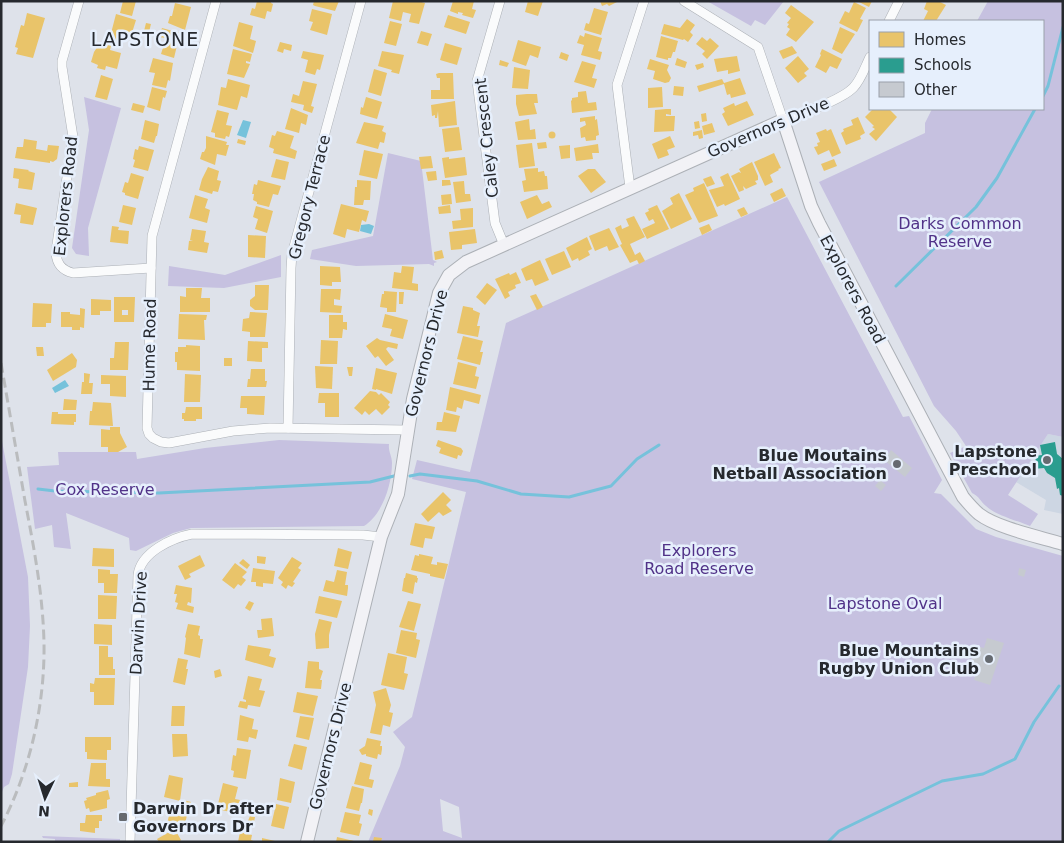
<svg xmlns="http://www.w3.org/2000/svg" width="1064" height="843" font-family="'DejaVu Sans',sans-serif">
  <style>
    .built { fill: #cdd6e3 }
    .green { fill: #c6c1e0; fill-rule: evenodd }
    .water { fill: #76c2db }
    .homes { fill: #e9c46a; fill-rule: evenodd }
    .schools { fill: #2a9d8f }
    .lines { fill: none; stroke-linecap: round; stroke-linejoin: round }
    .stream { stroke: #76c2db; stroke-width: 3 }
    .building { fill: #c6cad0 }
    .minor-casing { stroke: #acb0b6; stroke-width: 10 }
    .secondary-casing { stroke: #acb0b6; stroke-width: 14 }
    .minor { stroke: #fafbfc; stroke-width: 9 }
    .secondary { stroke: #f2f2f6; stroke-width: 12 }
    .rail { stroke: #babcbe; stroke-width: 3; stroke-dasharray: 10 5; stroke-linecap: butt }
    .poi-dot { fill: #666a70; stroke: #e6effc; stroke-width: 2 }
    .labels { text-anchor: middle; stroke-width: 5; stroke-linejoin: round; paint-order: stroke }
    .street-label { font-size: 16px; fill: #26292e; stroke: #e6effc }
    .park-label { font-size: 16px; fill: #513288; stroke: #e6effc }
    .poi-label { font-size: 16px; font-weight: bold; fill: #26292e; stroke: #e6effc; text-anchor: end }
    .quarter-label { font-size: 19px; letter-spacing: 1px; fill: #26292e; stroke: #e6effc }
  </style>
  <rect width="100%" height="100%" fill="#dee2ea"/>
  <polygon class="built" points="1048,434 1063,437 1063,514 1044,510 1046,500 1016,482"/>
  <g class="green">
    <polygon points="707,1 784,1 765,25 755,20 751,26"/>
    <path d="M988 1H1063V437L1048 434 1008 495 1038 514 1030 526C1018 521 995 515 986 506 980 501 980 497 972 493L950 453 966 446 956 431 934 406 819 182 925 133V123L932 109H1043V21H977Z"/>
    <polygon points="84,97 121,108 88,228 89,256 76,254 72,248 89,130"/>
    <polygon points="388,153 421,161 433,260 437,262 434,263 434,266 429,264 356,266 310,259 312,250 373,236"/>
    <path d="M787 197 903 417 909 416 942 480 934 493 941 494 976 529 996 537 1063 556V842H368L400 766 405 747 393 732 412 717 466 492 412 479 417 460 470 472 506 323ZM440 799 459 807 462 838 443 831Z"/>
    <polygon points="281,255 281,277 224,288 168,286 169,266 225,275"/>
    <polygon points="1,436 28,577 30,626 28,667 12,774 9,784 4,787 1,794"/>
    <path d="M279 440 389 444C388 451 392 456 392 463 392 485 382 515 364 526L191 528 173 533 136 551 130 550 129 538 66 513 71 549 54 547 52 525 35 529 27 467 59 465 58 452H136L137 459 205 448Z"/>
    <polygon points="42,836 120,839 120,842 55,842 55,839 43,838"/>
  </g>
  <g class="water">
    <polygon points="243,120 251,122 246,138 237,135"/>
    <polygon points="369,224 374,226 371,234 360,231 361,225"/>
    <polygon points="65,380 69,386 55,393 52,388"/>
  </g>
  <g class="homes">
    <polygon points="123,1 136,1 132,16 120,13"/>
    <polygon points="257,1 271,1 271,3 273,4 271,12 267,11 265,19 250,15 252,8 255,9"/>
    <polygon points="314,1 339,1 335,11 315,6 313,5"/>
    <polygon points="393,1 418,1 425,3 419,24 409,22 411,14 403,12 401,21 389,18"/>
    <polygon points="453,1 474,1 472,9 476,10 473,18 462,15 463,13 458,12 458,14 450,11"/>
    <polygon points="528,1 543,1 538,16 525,12"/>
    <polygon points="600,1 619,1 609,6 607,4 602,6"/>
    <polygon points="857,1 872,1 869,7"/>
    <polygon points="927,1 938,1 946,5 936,21 923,21 928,11 924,9"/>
    <polygon points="854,2 866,8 860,19 863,20 857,32 839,23 845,11 849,13"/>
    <polygon points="175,3 191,7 185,30 168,23 170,16 172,16"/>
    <polygon points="791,5 814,22 796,42 786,35 790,29 787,27 789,24 787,23 791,18 785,13"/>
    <polygon points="594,8 608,12 601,35 584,30 586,23 589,24"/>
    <polygon points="312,9 332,14 327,35 310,30 313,22 309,21"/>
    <polygon points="27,13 45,18 33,58 16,54 18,48 15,47 21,25 24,26"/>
    <polygon points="116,14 136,20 131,36 120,33 118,43 109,41"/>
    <polygon points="448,15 470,22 466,34 444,27"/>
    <polygon points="687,19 695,25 690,32 693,35 688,42 684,39 683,40 661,34 664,24 680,28"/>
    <polygon points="390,21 402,24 396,46 384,43"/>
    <polygon points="239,22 253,26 250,39 256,41 253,53 233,46"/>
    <polygon points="146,23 151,24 149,32 144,31"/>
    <polygon points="840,27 855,34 842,54 832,49"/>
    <polygon points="162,28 180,33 174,58 161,54 166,38 159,37"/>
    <polygon points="421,31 432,34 428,46 417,43"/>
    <polygon points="585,33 602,38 598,51 602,52 600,60 581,55 584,45 577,43 580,35 584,37"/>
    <polygon points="661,36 678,41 675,52 673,52 671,58 668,58 668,60 656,57"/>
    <polygon points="702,37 707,41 710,38 719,46 707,59 702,54 705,51 696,44"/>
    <polygon points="518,40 541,47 538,58 530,55 526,66 512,61"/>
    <polygon points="280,42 292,45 291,51 284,49 283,53 277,51"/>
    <polygon points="100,43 111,46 110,50 121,53 117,69 106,66 105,70 97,68 98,65 91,62 94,52"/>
    <polygon points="445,43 462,48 457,65 440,60"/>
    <polygon points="792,46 797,53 783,59 779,51"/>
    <polygon points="233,49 252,54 250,62 246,61 246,63 250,64 244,78 227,74"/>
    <polygon points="822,49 842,59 837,69 830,66 826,73 815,67 821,55 820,54"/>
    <polygon points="303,51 324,55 320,70 317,69 315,75 305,72 308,60 301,58"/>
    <polygon points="382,51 404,55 399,74 391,72 392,70 378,66"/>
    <polygon points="561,52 569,55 567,61 559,58"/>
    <polygon points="737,56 740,71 728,74 728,70 717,72 714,59"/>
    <polygon points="798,56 809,69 804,73 807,76 798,83 785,68"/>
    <polygon points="153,58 173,63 170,81 168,80 166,88 152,85 155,73 149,72"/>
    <polygon points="677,58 687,62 685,68 675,65"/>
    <polygon points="650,59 669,65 667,70 671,78 669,82 665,83 653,79 655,71 647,69"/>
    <polygon points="500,60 509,63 507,67 499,65"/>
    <polygon points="582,61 596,65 592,78 597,79 594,88 574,82"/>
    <polygon points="703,63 704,67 697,70 695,65"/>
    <polygon points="514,67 530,70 528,89 512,88"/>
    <polygon points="374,69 387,73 381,96 368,92"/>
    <polygon points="439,73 453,73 454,99 431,99 431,90 440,90 440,78 437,78 436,74"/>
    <polygon points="101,75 113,79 107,100 95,97"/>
    <polygon points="740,78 746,94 731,98 730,94 727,95 724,84 699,92 697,86 722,79 724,83"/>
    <polygon points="228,79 250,85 247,98 241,96 237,110 218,105 221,87 226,88"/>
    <polygon points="303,81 317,84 311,106 314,107 312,113 303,110 304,105 291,102 293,94 299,96"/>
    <polygon points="674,86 684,87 683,96 673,95"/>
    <polygon points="152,87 167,91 165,98 163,97 160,111 147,107"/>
    <polygon points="662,87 663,107 648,108 648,88"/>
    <polygon points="586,91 588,103 596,102 597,110 572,113 571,101 572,100 572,98 578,97 578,92"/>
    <polygon points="527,94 537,94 538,103 534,103 537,114 519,116 516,104 516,95"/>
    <polygon points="366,97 382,102 377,119 360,114 361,107 363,108"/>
    <polygon points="455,101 457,125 439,127 438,111 437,118 435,118 435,115 432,116 431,105"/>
    <polygon points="747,101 754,115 728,126 722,114 725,112 723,108 734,103 735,106"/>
    <polygon points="133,103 145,106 143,113 131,110"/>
    <polygon points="291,108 308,115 306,125 301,123 299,133 285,129"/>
    <polygon points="666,109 671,109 671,115 666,114 666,116 675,116 674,131 654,132 655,110"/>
    <polygon points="873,109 889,109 897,117 876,141 869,134 875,129 872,127 874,126 865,117"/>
    <polygon points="217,110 229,113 226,125 232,126 229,137 226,136 225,139 215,137 215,133 211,132"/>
    <polygon points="706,113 707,121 702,122 701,114"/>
    <polygon points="595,116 595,120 597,119 599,135 596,136 596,140 586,141 585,137 581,138 580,128 586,125 585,121 580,122 580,118"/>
    <polygon points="858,117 865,133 860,136 861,139 846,145 841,133 844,131 843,129 853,125 851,120"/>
    <polygon points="529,119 530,130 535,129 536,139 518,140 515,122"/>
    <polygon points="145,120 159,124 157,136 156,136 154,143 141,139"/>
    <polygon points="699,121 700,128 695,129 694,122"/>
    <polygon points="364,122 384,126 382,131 386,133 384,143 380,142 378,149 356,143"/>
    <polygon points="712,123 715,132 704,135 702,126"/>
    <polygon points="459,127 462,150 445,152 442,129"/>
    <polygon points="826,129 827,131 831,129 841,153 832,157 829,150 818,155 814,147 818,146 817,143 820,142 816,133"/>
    <polygon points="702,130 703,138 699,139 698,135 693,136 693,132"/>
    <polygon points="277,131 294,136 290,148 297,151 295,159 273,153 274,149 269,147 272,135 275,136"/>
    <circle cx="552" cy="135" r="3.5"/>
    <polygon points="206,136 227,142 226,145 229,145 226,156 217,154 215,165 200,159 202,152 204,152 206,148"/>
    <polygon points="670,136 675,147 667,150 669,155 658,159 652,144"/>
    <polygon points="24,139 37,141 36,149 47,151 48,145 59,146 57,159 53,162 50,161 50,163 15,158 17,147 23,147"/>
    <polygon points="238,139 246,141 245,145 237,143"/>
    <polygon points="546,142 547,148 538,149 537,143"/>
    <polygon points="532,143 535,166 519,168 516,145"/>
    <polygon points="598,144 599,153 592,153 593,159 576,161 574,148"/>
    <polygon points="570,145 570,158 561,159 559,146"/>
    <polygon points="139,146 154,150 148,171 133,167 135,160 133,159 135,149 138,150"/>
    <polygon points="364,150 383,154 377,179 359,175"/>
    <polygon points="774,153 781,168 778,169 779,170 770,175 773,182 765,186 754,162"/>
    <polygon points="431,156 433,168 421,169 419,157"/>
    <polygon points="449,157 449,159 465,157 467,175 445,178 442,158"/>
    <polygon points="276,159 289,162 285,180 271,177"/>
    <polygon points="834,159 837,166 824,171 821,164"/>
    <polygon points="752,162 758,176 758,180 755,181 757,184 746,189 743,186 744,190 739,192 731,176 739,172 741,173 739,169"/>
    <polygon points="208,167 219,171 217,180 221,181 218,192 213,191 212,194 199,190 202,179"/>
    <polygon points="14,168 29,170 28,171 35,173 32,190 18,188 19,179 13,178"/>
    <polygon points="538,168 538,172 544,171 545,176 547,176 548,189 524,192 522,181 526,180 524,169"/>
    <polygon points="588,169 595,169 606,182 591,193 578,176"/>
    <polygon points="436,171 437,180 428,181 426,172"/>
    <polygon points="131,173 144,177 138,199 125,195 125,193 122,192 125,182 128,183"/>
    <polygon points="728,173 740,199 725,206 724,204 717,207 709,190 724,186 720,177"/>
    <polygon points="711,176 715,184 707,187 703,179"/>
    <polygon points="258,180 281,186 278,195 273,194 269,207 257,204 257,202 253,200 254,194 252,194 254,184 257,185"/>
    <polygon points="357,180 371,181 370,200 364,200 363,205 354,205 355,187 357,187"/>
    <polygon points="442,180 450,180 451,185 442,186"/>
    <polygon points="464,181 465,194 470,194 471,201 456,203 453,182"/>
    <polygon points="704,183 718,216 699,223 685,195 694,191 693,188"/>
    <polygon points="782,188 786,196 774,202 770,194"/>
    <polygon points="679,193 692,219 671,229 662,211 673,204 670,198"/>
    <polygon points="451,194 452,204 442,205 441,195"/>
    <polygon points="195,195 208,199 205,208 210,210 207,223 189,218"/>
    <polygon points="537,195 542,204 549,201 552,207 527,219 520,202"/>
    <polygon points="16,203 37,208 33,225 20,223 21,215 14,214"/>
    <polygon points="341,204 369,211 366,222 362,220 359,232 347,229 345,238 333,234"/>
    <polygon points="123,205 136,208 132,225 119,222"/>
    <polygon points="450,205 451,213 439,214 438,207"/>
    <polygon points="657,205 669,229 647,239 642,229 655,223 653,219 649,221 645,213 649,211 648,209"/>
    <polygon points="256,206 273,211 267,233 255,229 258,219 253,217"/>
    <polygon points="744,207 748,214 741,217 737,210"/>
    <polygon points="473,208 473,227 453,229 452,221 461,220 460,209"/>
    <polygon points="634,216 645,237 630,244 635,255 640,252 645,261 639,264 637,260 630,263 620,245 622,244 615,228 621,225 622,229 629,226 626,219"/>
    <polygon points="709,224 712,230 702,235 699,228"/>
    <polygon points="112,226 119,227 118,230 129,231 128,244 110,242"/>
    <polygon points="609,228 619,247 609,251 607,246 595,251 589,236"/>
    <polygon points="192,229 206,231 204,242 209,243 207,253 188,250 189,241 193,240 190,240"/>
    <polygon points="475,229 477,243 462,245 462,249 451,250 449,232"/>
    <polygon points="248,235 266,236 265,258 248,257"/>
    <polygon points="587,237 592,249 588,251 590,255 579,261 578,258 572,261 566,248"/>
    <polygon points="442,250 444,258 435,260 434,252"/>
    <polygon points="564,251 571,267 552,275 545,259"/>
    <polygon points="540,260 549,280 535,286 532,279 526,281 521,269"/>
    <polygon points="320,266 340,267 341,282 332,282 332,286 320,285"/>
    <polygon points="402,266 414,267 412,283 418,284 418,291 392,288 394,272 401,273"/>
    <polygon points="516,272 521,283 515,285 516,288 508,292 510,296 505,299 495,279 509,273 510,275"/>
    <polygon points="487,283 497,290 485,305 476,297"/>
    <polygon points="255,285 269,285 268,310 255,310 250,306 250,300 255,296"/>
    <polygon points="186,288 202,288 201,298 210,298 210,312 180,312 180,296 186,297"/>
    <polygon points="321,289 341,289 340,300 334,299 334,305 342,306 341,313 320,312"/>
    <polygon points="384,291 397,292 396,312 387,312 387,308 380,307 382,294 384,294"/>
    <polygon points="399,292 404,292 403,304 399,304"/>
    <polygon points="536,294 543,307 537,310 530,296"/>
    <path d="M114 297H135L134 322H114ZM122 310H128V315H122Z"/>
    <polygon points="91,299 111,300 111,311 100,311 100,315 91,315"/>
    <polygon points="33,303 52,304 51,323 46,323 46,327 32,327"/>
    <polygon points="463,306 473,308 473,310 480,313 477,326 480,326 478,337 457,333"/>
    <polygon points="80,308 85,309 84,328 80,327 80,330 72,330 72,327 61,327 61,312 70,312 70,314 80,315"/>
    <polygon points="250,312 267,313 265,337 250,337 250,332 242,331 243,319 249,318"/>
    <polygon points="179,314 207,315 206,320 204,320 205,340 178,339"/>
    <polygon points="385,314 408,320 403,339 390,336 392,329 382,327"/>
    <polygon points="329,315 343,315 343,322 347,322 347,330 343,329 342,338 329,338"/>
    <polygon points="463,336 483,341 480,352 483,352 480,365 457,359"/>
    <polygon points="377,338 380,340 398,344 397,349 388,347 386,349 394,360 386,366 378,356 375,358 366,346"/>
    <polygon points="321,340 338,341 337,364 320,364"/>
    <polygon points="248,341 268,342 268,348 262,348 262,362 247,361"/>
    <polygon points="115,342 129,342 128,370 110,370 110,358 114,358"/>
    <polygon points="186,345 200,346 200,371 177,370 177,362 175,362 175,352 178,352 178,347 186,347"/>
    <polygon points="36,347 43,347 44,356 37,356"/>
    <polygon points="72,353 77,360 76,367 53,381 47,370"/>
    <rect x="224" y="358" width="8" height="8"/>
    <polygon points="458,362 477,367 475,376 479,377 476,389 453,384"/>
    <polygon points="315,366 333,367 332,389 316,388"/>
    <polygon points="347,367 353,367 352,376 349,376"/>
    <polygon points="376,368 397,373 392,394 376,389 376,390 372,389"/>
    <polygon points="251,369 265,369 265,381 267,381 266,387 247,387 248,379 250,379"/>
    <polygon points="84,373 90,374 89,383 93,383 92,394 81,394 82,382 84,382"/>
    <polygon points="185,374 201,375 200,402 184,402"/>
    <polygon points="101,375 126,376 126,397 110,396 110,384 101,384"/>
    <polygon points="450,387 481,395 479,404 464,400 462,409 457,407 456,412 446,410"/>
    <polygon points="370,391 376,392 379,395 381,393 390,402 388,405 390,407 382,415 376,409 369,415 365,411 362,415 354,408"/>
    <polygon points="319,393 339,393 339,417 325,417 325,403 318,403"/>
    <polygon points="241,396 265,396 264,415 247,414 247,408 240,408"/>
    <polygon points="64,399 77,400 76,410 63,410"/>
    <polygon points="93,402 111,403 113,426 89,425 90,411 92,411"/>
    <polygon points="186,407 202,407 202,419 196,419 196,421 184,421 184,419 182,419 182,413 185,413"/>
    <polygon points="52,412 58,412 58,414 76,414 76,422 74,422 74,425 51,424"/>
    <polygon points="444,412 460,416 456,432 436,430 437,422 442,422"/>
    <polygon points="110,427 120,427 120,433 127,447 118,452 108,452 108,447 101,447 101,429 110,430"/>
    <polygon points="438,440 461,448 463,451 461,456 458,455 457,459 439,453 441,448 436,446"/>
    <polygon points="443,492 451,500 446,505 452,511 443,516 439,512 428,522 421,514"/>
    <polygon points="415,523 435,527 432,539 425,538 423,548 410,545"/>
    <polygon points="93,548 114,549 114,567 92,566"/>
    <polygon points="338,548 352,552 348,569 334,566"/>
    <polygon points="419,554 433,557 431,564 437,565 437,562 448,564 444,579 430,576 430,574 411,570 415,555 419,556"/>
    <polygon points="200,555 205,566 189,574 191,577 185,580 178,566"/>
    <polygon points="257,556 266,557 265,564 257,563"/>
    <polygon points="292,557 302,563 298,568 301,570 293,582 295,583 292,587 288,585 286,589 281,585 283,582 278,578"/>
    <polygon points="243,559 250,565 247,569 239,563"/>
    <polygon points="235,563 247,572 242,577 246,580 241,586 238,584 234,589 222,580"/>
    <polygon points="253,568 275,571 273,584 263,583 263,587 256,586 256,582 251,582"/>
    <polygon points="98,569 110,570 110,574 118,574 117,593 104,593 104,583 98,583"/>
    <polygon points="337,570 347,572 345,585 348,585 348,588 347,596 323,591 326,580 334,582"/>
    <polygon points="406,573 417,576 417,578 418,578 417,583 415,582 413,594 402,591 404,578 405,578"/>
    <polygon points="176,585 192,588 191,603 188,602 187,605 194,607 193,613 176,609 178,603 175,602 177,594 174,594"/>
    <polygon points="98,595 117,596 116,619 98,619"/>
    <polygon points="319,596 342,601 337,618 315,613"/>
    <polygon points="249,601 254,603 250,611 245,608"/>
    <polygon points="408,601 421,604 414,631 399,627"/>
    <polygon points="272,618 274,636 258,638 257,630 262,630 261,619"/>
    <polygon points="319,619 332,622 329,635 329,648 316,649 315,634"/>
    <polygon points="94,624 112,625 112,645 94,644"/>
    <polygon points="188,624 200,626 198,635 200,636 200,639 203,639 200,658 184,654 186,638 185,637"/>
    <polygon points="401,630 417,633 416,639 420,640 416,658 396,653"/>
    <polygon points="248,645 271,649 269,656 276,658 273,668 245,660"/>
    <polygon points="99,646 108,646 108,657 113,657 113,669 115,669 115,675 99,675"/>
    <polygon points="388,653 407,657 404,673 408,674 404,690 381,685"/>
    <polygon points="178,658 188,660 186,669 188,669 185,685 173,682"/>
    <polygon points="308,661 319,662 319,669 323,671 320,680 322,680 321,689 305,688"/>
    <polygon points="220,669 222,676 215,678 214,671"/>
    <polygon points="248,676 262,679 259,690 265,691 260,707 248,705 247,709 238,707 240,701 246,702 246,700 243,699"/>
    <polygon points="95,678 115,678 114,705 94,705 94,692 90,692 90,683 94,684"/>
    <polygon points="386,688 391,705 389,712 393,713 390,727 383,725 381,735 370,733 376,705 373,692"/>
    <polygon points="297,692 318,696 313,716 293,712"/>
    <polygon points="172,706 185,706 184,726 171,726"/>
    <polygon points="240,715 254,719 252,729 258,730 256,739 249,737 248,742 237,740"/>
    <polygon points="300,716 314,718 309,740 296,737"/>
    <polygon points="172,734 187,734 188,756 173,757"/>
    <polygon points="85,737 111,737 111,750 107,750 107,760 87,759 87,752 85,752"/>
    <polygon points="367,738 381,741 380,746 382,746 382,749 381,755 378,754 377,759 366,756 366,754 362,755 359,750 365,746"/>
    <polygon points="294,744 307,747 302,770 288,766"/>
    <polygon points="237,748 251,750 246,779 233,777 234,771 231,770 233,755 236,756"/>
    <polygon points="360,762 372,765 369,779 374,780 372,788 354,784"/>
    <polygon points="91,763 106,763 106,779 110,779 110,787 88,786"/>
    <polygon points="169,775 183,778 180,801 164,797"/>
    <polygon points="280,778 295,782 291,803 277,800"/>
    <polygon points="78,782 78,787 69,787 69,783"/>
    <polygon points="223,783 238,787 235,799 240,800 235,813 217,809 216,812 206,810 209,801 218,804"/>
    <polygon points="352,786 364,789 362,803 361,803 359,811 346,808"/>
    <polygon points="108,790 110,799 107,800 107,808 90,812 89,808 86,809 84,801 87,800 86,798 96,795 96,793"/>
    <polygon points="183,800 191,802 190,808 182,806"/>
    <polygon points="276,804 289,807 284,829 271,826"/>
    <polygon points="177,806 184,808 184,811 188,811 184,828 167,824 171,807 177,808"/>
    <polygon points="369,809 373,810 372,816 368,814"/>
    <polygon points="345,812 361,815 359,823 362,824 359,836 340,832"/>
    <polygon points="86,815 102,815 102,821 99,821 99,828 95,828 95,833 80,831 80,823 85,823"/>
    <polygon points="250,816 255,817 254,822 248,821"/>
    <polygon points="171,831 173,835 177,833 181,840 179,842 159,842 157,839"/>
    <polygon points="240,832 252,835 251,840 256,842 238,842"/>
    <polygon points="337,837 354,841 354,842 336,842"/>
    <polygon points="374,837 382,838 381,842 373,841"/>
    <polygon points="262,838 275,841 275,842 262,842"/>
  </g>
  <polygon class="schools" points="1055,442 1057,454 1063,459 1063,496 1060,495 1059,488 1057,489 1055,478 1047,473 1044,468 1033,469 1032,462 1036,462 1035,456 1042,455 1040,445"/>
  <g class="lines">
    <g class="stream">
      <polyline points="1043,96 1048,86 1063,27"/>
      <polyline points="896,286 976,207 997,178 1035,109"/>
      <polyline points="410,476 420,474 477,481 521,494 569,497 611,486 637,459 659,445"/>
      <polyline points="38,489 55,491 159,493 370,482 394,476"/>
      <polyline points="828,842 839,831 942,781 983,774 1015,759 1034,722 1059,686"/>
    </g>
  </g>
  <g class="building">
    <polygon points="891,450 912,468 905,477 884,460"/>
    <polygon points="880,480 886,485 881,491 875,486"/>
    <polygon points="1019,568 1026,570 1024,577 1018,575"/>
    <polygon points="987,638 1004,643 990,685 974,680 977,670 969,667 976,646 984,648"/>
  </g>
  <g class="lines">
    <defs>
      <g id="minor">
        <path d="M79 1 62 61V67L73 137 56 251C56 263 61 270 73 273L151 268"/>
        <polyline points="216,1 152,236 147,428 149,434 153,438 161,442 169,443 233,431 270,428 407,430"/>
        <polyline points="500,1 477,81 495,223 504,245"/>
        <path d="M684 1 758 47 783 120C801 114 840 101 853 88 861 80 865 67 870 57"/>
        <polyline points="889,21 899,1"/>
        <polyline points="630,188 617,85 644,1"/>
        <polyline points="288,428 291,268 292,254 361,1"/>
        <path d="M130 842 138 575C141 552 172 538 192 534L363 535 381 537"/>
      </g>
      <path id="secondary" d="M307 842 381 537 398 494 413 399 439 293 449 275 466 262 783 120 811 206 819 223 963 497C968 503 973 509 979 514 997 528 1040 537 1063 544"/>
    </defs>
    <use href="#minor" class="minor-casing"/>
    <use href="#secondary" class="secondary-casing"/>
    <use href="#minor" class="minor"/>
    <use href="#secondary" class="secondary"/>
    <path class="rail" d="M1 363C9 409 17 455 25 501 34 548 43 595 44 643 45 705 30 771 1 826"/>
  </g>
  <g class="poi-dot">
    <circle cx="1047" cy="460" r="5"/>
    <circle cx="897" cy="464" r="5"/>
    <circle cx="989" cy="659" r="5"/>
    <rect x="118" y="812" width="10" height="10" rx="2.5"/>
  </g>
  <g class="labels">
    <g class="street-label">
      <text transform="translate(768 127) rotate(-23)" y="6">Governors Drive</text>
      <text transform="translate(486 138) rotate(-96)" y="6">Caley Crescent</text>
      <text transform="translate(65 196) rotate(-84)" y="6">Explorers Road</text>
      <text transform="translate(309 197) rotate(-76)" y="6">Gregory Terrace</text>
      <text transform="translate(853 289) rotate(62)" y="6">Explorers Road</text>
      <text transform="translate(149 345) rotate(-89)" y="6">Hume Road</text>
      <text transform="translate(426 353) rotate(-76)" y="6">Governors Drive</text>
      <text transform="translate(138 623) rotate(-87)" y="6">Darwin Drive</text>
      <text transform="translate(330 746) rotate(-76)" y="6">Governors Drive</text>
    </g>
    <g class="park-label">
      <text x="960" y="229">Darks Common<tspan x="960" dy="18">Reserve</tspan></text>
      <text x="105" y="495">Cox Reserve</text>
      <text x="699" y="556">Explorers<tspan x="699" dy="18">Road Reserve</tspan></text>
      <text x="885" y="609">Lapstone Oval</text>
    </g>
    <g class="poi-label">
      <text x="1037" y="457">Lapstone<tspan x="1037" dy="18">Preschool</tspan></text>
      <text x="887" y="461">Blue Moutains<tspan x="887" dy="18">Netball Association</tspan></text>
      <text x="979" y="656">Blue Mountains<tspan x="979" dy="18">Rugby Union Club</tspan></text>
      <text x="133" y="814" text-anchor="start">Darwin Dr after<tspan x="133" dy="18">Governors Dr</tspan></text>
    </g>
    <g class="quarter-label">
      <text x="145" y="46">LAPSTONE</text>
    </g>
  </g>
  <rect width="1064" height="843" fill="none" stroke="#26292e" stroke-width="5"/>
  <rect x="869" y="20" width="175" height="90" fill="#e6effc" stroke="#99a0aa"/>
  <rect x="879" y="32" width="25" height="15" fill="#e9c46a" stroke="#99a0aa"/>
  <text x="914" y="45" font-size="15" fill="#26292e">Homes</text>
  <rect x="879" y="58" width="25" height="15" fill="#2a9d8f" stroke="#99a0aa"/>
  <text x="914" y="70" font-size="15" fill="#26292e">Schools</text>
  <rect x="879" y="82" width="25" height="15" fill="#c6cad0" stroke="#99a0aa"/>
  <text x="914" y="95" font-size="15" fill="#26292e">Other</text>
  <g transform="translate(45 798) rotate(184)" stroke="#e6effc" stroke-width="4" paint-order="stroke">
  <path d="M0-4L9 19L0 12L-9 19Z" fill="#26292e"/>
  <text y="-8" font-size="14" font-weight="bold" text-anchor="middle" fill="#26292e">N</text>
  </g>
</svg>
